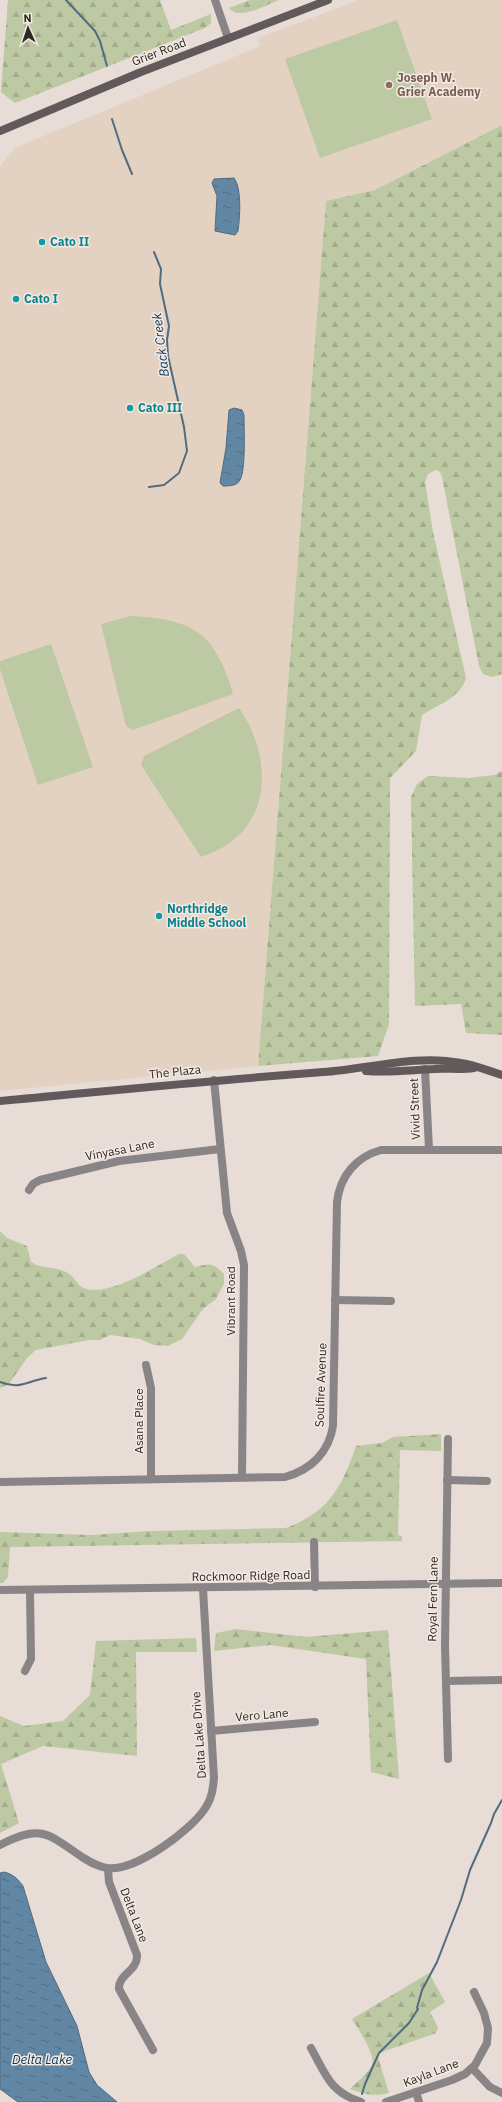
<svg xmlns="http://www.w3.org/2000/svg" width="502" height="2102" font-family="'IBM Plex Sans',sans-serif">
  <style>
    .education { fill: #e3d2c1 }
    .grass { fill: #bdc9a3 }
    .forest { fill: url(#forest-firs) }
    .water { fill: url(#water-ripples); stroke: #516b7f }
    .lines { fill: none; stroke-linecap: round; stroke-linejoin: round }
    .stream { stroke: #516b7f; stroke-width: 2 }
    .street { stroke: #898485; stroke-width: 8 }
    .secondary { stroke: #61595a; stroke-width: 8 }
    .education-dot { fill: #8d6e63; stroke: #f4eae3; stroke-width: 1.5 }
    .culture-dot { fill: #0f9aa8; stroke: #f4eae3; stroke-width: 1.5 }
    .labels { text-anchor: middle; stroke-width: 3; stroke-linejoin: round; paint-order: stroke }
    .street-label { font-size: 12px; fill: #2d2927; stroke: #f4eae3 }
    .education-label { font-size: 12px; font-weight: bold; fill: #785e54; stroke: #f4eae3; text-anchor: start }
    .culture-label { font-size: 12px; font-weight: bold; fill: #0d838f; stroke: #f4eae3; text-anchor: start }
    .water-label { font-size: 13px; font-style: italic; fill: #0a3a5a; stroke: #f4eae3 }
  </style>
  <defs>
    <pattern id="forest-firs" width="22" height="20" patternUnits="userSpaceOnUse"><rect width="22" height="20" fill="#bdc9a3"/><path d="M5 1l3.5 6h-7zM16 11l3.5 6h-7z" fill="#a3ad8c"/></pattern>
    <pattern id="water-ripples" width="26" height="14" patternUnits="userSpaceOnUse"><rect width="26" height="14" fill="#6187a5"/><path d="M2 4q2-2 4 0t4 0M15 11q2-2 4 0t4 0" fill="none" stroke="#506e86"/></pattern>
  </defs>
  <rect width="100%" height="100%" fill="#e7dcd6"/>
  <polygon class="education" points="359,0 502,0 502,125 375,190 326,201 258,1066 0,1091 0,166 15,148 260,46 258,38"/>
  <g class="grass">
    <polygon points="397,20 432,119 320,158 285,59"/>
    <path d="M130 616C193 619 215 632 233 694L133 730 126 726 101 624Z"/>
    <polygon points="51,644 93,767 38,785 0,669 0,661"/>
    <path d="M239 708C266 746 274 804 236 838 226 847 214 852 201 857L141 765 144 756Z"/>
  </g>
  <g class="forest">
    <polygon points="8,0 160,0 171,30 211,14 211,23 205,28 15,103 1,92"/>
    <path d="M250 0H279C265 5 240 21 229 8Z"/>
    <path d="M502 125V674L492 677 483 674 479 666 442 477 440 472 436 470 428 474 425 482 433 532 466 678C461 697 438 705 422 715L416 751 390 778 389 1024 378 1056 258 1066 326 201 375 190Z"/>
    <polygon points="502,771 502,1035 466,1033 461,1004 415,1006 411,797 417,784 428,776 469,778 495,775"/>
    <path d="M0 1231 7 1238 27 1246 31 1262C41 1269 55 1266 66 1272 75 1276 76 1286 86 1289 112 1296 156 1266 179 1254H184L195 1267C211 1263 213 1263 224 1274V1283L216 1299 203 1309 182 1339 168 1346 154 1345 140 1339 110 1335 100 1340H89L36 1350 27 1358 9 1384 0 1388Z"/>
    <path d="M441 1434V1451L400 1450 398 1535 402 1536V1541L10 1547 8 1577 3 1583H0V1532L91 1535 150 1531 286 1528C329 1512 342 1487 356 1446L382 1443 393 1437Z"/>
    <polygon points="236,1629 306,1637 388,1630 399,1779 371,1772 366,1659 270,1645 214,1651 216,1633"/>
    <polygon points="196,1638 197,1652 136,1652 137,1756 43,1746 1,1764 19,1823 0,1833 0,1716 24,1726 63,1721 90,1695 96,1641"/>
    <path d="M429 1973 445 2002 430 2012 438 2027 436 2033 377 2054 389 2093C374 2097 364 2094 350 2089 357 2082 368 2073 372 2065 376 2054 358 2029 352 2019Z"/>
  </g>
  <g class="water">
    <path d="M234 178C242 188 240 218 238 231L235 235 215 231 217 196 212 183 214 179Z"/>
    <path d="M234 408 242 410 244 415C244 428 246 470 240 480 237 486 229 486 223 486L220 483 226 448 229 410Z"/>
    <path d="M4 1872C13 1874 18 1879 23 1886L46 1962 77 2026 89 2072 97 2085 117 2102H18L0 2089V1873Z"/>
  </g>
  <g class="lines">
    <g class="stream">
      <polyline points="66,0 95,31 100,41 107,66"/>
      <polyline points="112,119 122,150 132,174"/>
      <polyline points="149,487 164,485 179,473 187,451 184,427 168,356 167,340 169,326 160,284 161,269 154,252"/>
      <path d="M0 1382C20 1390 27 1381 46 1378"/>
      <polyline points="362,2094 365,2084 379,2053 409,2023 418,2009 417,2008 422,1990 437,1962 461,1900 470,1870 491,1823 494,1814 502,1800"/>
    </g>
    <g class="street">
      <polyline points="215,0 228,38"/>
      <polyline points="425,1069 429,1149"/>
      <polyline points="214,1080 227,1213 241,1251 244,1265 242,1477"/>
      <polyline points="29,1190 33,1184 40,1180 119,1161 220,1149"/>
      <polyline points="335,1300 391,1301"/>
      <polyline points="146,1365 151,1388 151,1479"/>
      <polyline points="447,1480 487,1481"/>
      <path d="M0 1482 285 1477C311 1470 329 1452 333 1426L337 1202C340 1176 356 1157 381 1150H502"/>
      <polyline points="314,1542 315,1587"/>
      <polyline points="0,1590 502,1583"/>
      <polyline points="25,1671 31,1659 30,1590"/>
      <polyline points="446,1681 502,1680"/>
      <polyline points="211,1731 315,1722"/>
      <polyline points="448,1759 445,1645 448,1439"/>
      <path d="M0 1845C41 1824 47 1833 82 1857 90 1862 98 1867 107 1868 135 1872 192 1830 206 1807 212 1798 213 1788 214 1778L203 1589"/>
      <path d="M108 1869 109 1882 137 1955C138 1971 118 1974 119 1989L153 2050"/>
      <path d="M311 2048C326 2075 330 2092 361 2102"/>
      <polyline points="472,2068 490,2087 502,2093"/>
      <polyline points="416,2092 419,2102"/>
      <polyline points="386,2102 452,2080 465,2074 475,2065 487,2043 488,2028 484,2013 474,1992"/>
    </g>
    <g class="secondary">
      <polyline points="0,131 141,72 328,0"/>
      <path d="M366 1071C389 1073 411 1070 434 1069 448 1068 461 1070 474 1068"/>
      <path d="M0 1101C108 1091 215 1080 323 1072 368 1069 416 1054 461 1063 475 1065 489 1071 502 1075"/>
    </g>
  </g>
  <circle class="education-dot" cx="389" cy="85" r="4"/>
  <g class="culture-dot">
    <circle cx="42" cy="242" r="4"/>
    <circle cx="16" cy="299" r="4"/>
    <circle cx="130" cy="408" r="4"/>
    <circle cx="159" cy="916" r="4"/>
  </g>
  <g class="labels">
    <g class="street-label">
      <text transform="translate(159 52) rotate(-21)" y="4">Grier Road</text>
      <text transform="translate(175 1072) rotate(-6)" y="4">The Plaza</text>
      <text transform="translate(415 1109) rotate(-92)" y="4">Vivid Street</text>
      <text transform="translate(120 1150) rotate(-11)" y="4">Vinyasa Lane</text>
      <text transform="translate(231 1301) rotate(-90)" y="4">Vibrant Road</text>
      <text transform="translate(321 1385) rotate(-88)" y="4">Soulfire Avenue</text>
      <text transform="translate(139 1421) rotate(-90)" y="4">Asana Place</text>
      <text transform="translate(251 1576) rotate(-1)" y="4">Rockmoor Ridge Road</text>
      <text transform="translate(433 1599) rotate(-89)" y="4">Royal Fern Lane</text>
      <text transform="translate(262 1715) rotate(-5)" y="4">Vero Lane</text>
      <text transform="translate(199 1735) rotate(-94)" y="4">Delta Lake Drive</text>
      <text transform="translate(134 1915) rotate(69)" y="4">Delta Lane</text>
      <text transform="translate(431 2073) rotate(-21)" y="4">Kayla Lane</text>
    </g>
    <g class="education-label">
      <text x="397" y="82">Joseph W.<tspan x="397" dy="14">Grier Academy</tspan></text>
    </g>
    <g class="culture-label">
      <text x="50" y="246">Cato II</text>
      <text x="24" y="303">Cato I</text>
      <text x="138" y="412">Cato III</text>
      <text x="167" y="913">Northridge<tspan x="167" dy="14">Middle School</tspan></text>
    </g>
    <g class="water-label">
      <text transform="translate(160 345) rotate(-97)" y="5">Back Creek</text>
      <text x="42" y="2064">Delta Lake</text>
    </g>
  </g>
  <g transform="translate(28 28) rotate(357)" stroke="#f4eae3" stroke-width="3" paint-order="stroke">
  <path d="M0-3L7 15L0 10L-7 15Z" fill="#2d2927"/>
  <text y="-6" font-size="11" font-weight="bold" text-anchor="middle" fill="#2d2927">N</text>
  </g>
</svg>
